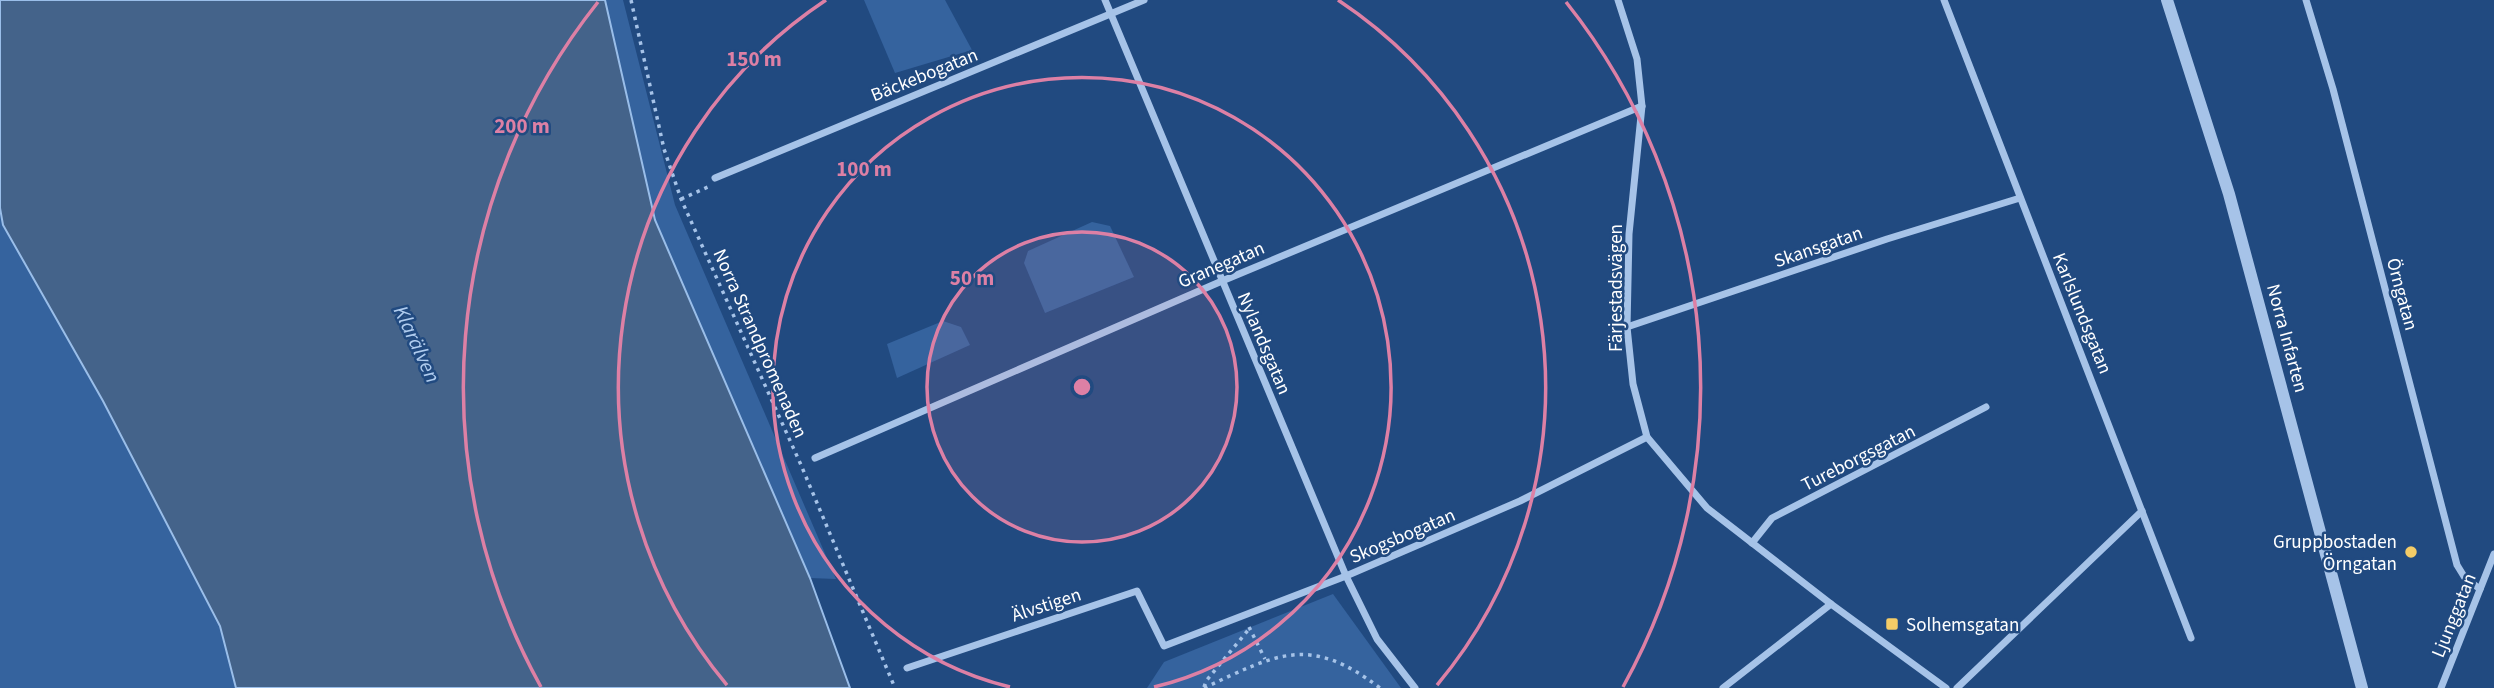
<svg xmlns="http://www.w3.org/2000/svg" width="2494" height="688" font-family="'Source Sans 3',sans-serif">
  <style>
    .green { fill: #35639e }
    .water { fill: #44638a; stroke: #9abee9; stroke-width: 2 }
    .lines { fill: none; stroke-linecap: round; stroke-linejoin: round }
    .path { stroke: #a6c3e8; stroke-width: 3.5; stroke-dasharray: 3.5 5; stroke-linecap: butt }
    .minor { stroke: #a6c3e8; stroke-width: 7 }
    .tertiary { stroke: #a6c3e8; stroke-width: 12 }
    .ring { fill: none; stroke: #dd80a5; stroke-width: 3.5 }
    .poi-dot { fill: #f4cc67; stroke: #214a80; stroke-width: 2.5 }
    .labels { text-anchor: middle; stroke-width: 5; stroke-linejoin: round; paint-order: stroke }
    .street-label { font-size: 19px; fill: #fff; stroke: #214a80 }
    .poi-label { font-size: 19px; fill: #fff; stroke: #214a80; text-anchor: end }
    .water-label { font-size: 21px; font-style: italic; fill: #b1cdef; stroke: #214a80 }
    .centre { fill: #dd80a5; stroke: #214a80; stroke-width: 3.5 }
    .ring-label { font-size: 21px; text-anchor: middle; font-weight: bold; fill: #dd80a5; stroke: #214a80; stroke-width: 5; stroke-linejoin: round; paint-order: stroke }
  </style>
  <rect width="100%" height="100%" fill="#214a80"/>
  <g class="green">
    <polygon points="605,0 623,0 675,205 836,579 810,578 655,220"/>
    <polygon points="864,0 945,0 972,50 895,73"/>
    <polygon points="0,208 3,225 103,401 220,626 236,688 0,688"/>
    <polygon points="1092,222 1110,226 1134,277 1045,313 1024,263 1028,251"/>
    <polygon points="943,321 961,327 970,345 897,378 887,344"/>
    <polygon points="1333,594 1401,688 1147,688 1164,662"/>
  </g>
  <polygon class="water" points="0,0 605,0 655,220 810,578 850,688 236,688 220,626 103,401 3,225 0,208"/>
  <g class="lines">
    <g class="path">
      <polyline points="631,0 664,149 681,199 801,465 895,688"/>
      <polyline points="681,199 708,187"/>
      <polyline points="1249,627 1265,659"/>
      <polyline points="1204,687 1206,681 1249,629"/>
      <path d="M1204 688C1277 654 1309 634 1380 688"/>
    </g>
    <g class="minor">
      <polyline points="1105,0 1346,576 1377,639 1415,688"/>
      <polyline points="1618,0 1637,59 1642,106 1629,234 1627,327 1633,384 1647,437 1707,508 1831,604 1946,688"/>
      <polyline points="1944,0 2191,638"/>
      <polyline points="2306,0 2333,89 2457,565 2465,578 2480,589"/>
      <polyline points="715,178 1144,0"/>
      <polyline points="1627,327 1887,239 2020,198"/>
      <polyline points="815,458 1222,281 1642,106"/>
      <polyline points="1752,543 1772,518 1986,407"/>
      <polyline points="907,668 1137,591 1164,646 1346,576 1520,501 1647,437"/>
      <polyline points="1723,688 1831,604"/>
      <polyline points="1957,688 2142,511"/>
      <polyline points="2441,688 2494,554"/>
    </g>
    <polyline class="tertiary" points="2167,0 2229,194 2362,688"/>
  </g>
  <circle cx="1082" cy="387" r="155" fill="#dd80a5" fill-opacity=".12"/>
  <g class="ring">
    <circle cx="1082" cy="387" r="155"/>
    <path d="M1010 687A309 309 0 1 1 1154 687"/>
    <path d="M727 685A464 464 0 0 1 826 0M1338 0A464 464 0 0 1 1437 685"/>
    <path d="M541 687A618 618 0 0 1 598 2M1566 2A618 618 0 0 1 1623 687"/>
  </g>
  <g class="poi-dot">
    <circle cx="2411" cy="552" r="7"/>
    <rect x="1885" y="617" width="14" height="14" rx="3.5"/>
  </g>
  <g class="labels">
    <g class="street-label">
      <text transform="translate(924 74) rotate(-22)" y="7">Bäckebogatan</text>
      <text transform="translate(1818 246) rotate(-19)" y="7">Skansgatan</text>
      <text transform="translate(1221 264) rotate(-23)" y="7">Granegatan</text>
      <text transform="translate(1615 288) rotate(-90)" y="7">Färjestadsvägen</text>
      <text transform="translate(2403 294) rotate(75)" y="7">Örngatan</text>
      <text transform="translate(2083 313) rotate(68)" y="7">Karlslundsgatan</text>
      <text transform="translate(2288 338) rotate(75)" y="7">Norra Infarten</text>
      <text transform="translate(761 343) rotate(66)" y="7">Norra Strandpromenaden</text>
      <text transform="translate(1265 343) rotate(67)" y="7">Nylandsgatan</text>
      <text transform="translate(1858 457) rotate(-27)" y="7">Tureborgsgatan</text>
      <text transform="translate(1402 535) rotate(-23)" y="7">Skogsbogatan</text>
      <text transform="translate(1046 604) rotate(-18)" y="7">Älvstigen</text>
      <text transform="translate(2453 615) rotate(-68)" y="7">Ljunggatan</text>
    </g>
    <g class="poi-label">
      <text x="2397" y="548">Gruppbostaden<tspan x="2397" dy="22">Örngatan</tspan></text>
      <text x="1906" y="631" text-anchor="start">Solhemsgatan</text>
    </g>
    <g class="water-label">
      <text transform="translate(417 344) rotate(65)" y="7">Klarälven</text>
    </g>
  </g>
  <circle cx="1082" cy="387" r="10" class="centre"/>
  <g class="ring-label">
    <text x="754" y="66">150 m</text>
    <text x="522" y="133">200 m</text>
    <text x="864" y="176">100 m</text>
    <text x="972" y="285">50 m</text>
  </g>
</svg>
